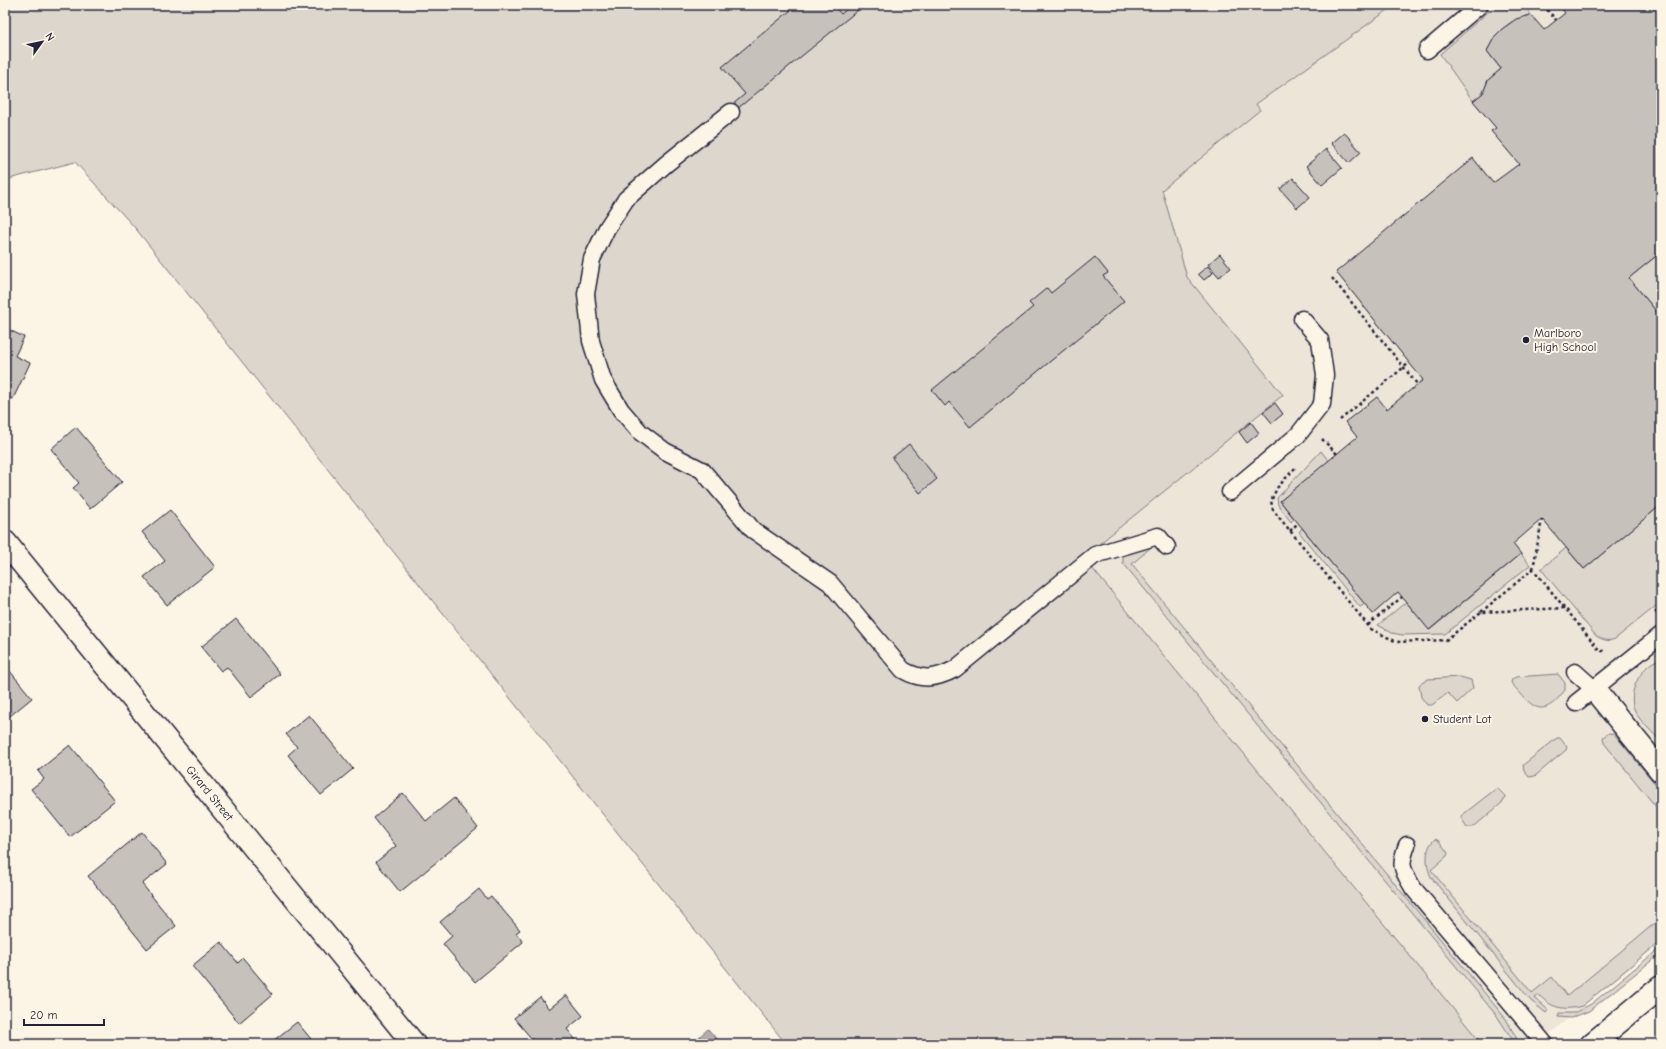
<svg xmlns="http://www.w3.org/2000/svg" width="1666" height="1049" font-family="'Comic Neue',sans-serif">
  <style>
    .built { fill: #ece5d8 }
    .green { fill: #dcd6cc; stroke: #7f7c84 }
    .water { fill: #b2adab; stroke: #78757e }
    .building { fill: #c6c1bb; stroke: #22223b }
    .lines { fill: none; stroke-linecap: round; stroke-linejoin: round }
    .lane-casing { stroke: #22223b; stroke-width: 19 }
    .street-casing { stroke: #22223b; stroke-width: 25 }
    .primary-casing { stroke: #22223b; stroke-width: 25 }
    .path { stroke: #22223b; stroke-width: 2.5; stroke-dasharray: 3 3; stroke-linecap: butt }
    .lane { stroke: #fcf5e5; stroke-width: 16 }
    .street { stroke: #fcf5e5; stroke-width: 22 }
    .primary { stroke: #fcf5e5; stroke-width: 22 }
    .poi-dot { fill: #22223b; stroke: #fcf5e5; stroke-width: 1.5 }
    .labels { text-anchor: middle; stroke-width: 4; stroke-linejoin: round; paint-order: stroke }
    .poi-label { font-size: 12px; fill: #22223b; stroke: #fcf5e5; text-anchor: start }
    .street-label { font-size: 12px; fill: #22223b; stroke: #fcf5e5 }
  </style>
  <rect width="100%" height="100%" fill="#fcf5e5"/>
  <filter id="ink" filterUnits="userSpaceOnUse"><feTurbulence type="fractalNoise" baseFrequency=".025" numOctaves="2"/><feDisplacementMap in="SourceGraphic" scale="8" xChannelSelector="R" yChannelSelector="G"/><feConvolveMatrix kernelMatrix="1 2 1 2 8 2 1 2 1" color-interpolation-filters="sRGB"/></filter>
  <g filter="url(#ink)">
    <polygon class="built" points="435,5 1661,5 1661,943 1537,1044 811,1044"/>
    <g class="green">
      <polygon points="5,5 1395,5 1256,104 1260,110 1162,190 1187,277 1283,395 1083,557 1482,1044 786,1044 136,229 75,162 5,180"/>
      <path d="M1496 5H1524L1531 15C1509 19 1497 32 1487 51L1501 69 1488 80 1483 93 1473 101 1440 54Z"/>
      <polygon points="1661,252 1661,317 1629,278"/>
      <polygon points="1321,451 1329,461 1280,501 1294,519 1291,522 1278,505 1277,498"/>
      <path d="M1661 505V602L1615 639C1608 642 1603 640 1596 636L1541 569 1566 548 1584 569Z"/>
      <polygon points="1302,528 1365,604 1360,607 1299,532"/>
      <polygon points="1151,545 1150,548 1132,564 1506,1019 1517,1039 1512,1039 1497,1016 1123,563 1123,554"/>
      <polygon points="1521,554 1530,565 1445,634 1402,635 1392,633 1378,625 1406,602 1430,630"/>
      <path d="M1657 660H1661V742C1653 732 1640 722 1635 711 1626 693 1641 667 1657 660Z"/>
      <path d="M1558 674 1565 683V690C1541 722 1532 706 1511 683L1512 679 1516 677Z"/>
      <polygon points="1460,677 1471,680 1473,688 1457,703 1448,693 1432,705 1427,705 1421,697 1419,685 1428,679"/>
      <polygon points="1609,733 1614,734 1661,791 1661,813 1604,743 1603,737"/>
      <polygon points="1557,738 1560,738 1567,747 1566,750 1535,776 1529,777 1524,771 1523,765"/>
      <polygon points="1497,788 1505,796 1504,801 1476,825 1473,827 1467,827 1461,818 1461,816"/>
      <path d="M1435 839 1439 841 1448 853 1447 856 1431 870 1532 993 1552 977 1567 996 1661 918V941L1582 1006C1564 1011 1551 1008 1539 995L1535 998 1548 1010 1546 1013 1531 1001 1431 877C1426 866 1424 848 1435 839Z"/>
      <polygon points="1661,947 1661,953 1589,1011 1571,1018 1558,1017 1559,1013 1574,1013 1591,1004"/>
    </g>
    <polygon class="water" points="708,1029 721,1044 691,1044"/>
    <g class="building">
      <polygon points="797,5 833,5 841,14 852,5 858,10 737,109 732,105 745,94 722,67"/>
      <polygon points="1559,5 1661,5 1661,252 1629,278 1661,317 1661,505 1584,569 1542,519 1513,544 1521,554 1429,630 1398,592 1373,614 1280,501 1357,437 1345,422 1377,397 1387,409 1423,380 1336,272 1473,158 1493,183 1519,164 1491,131 1496,128 1473,101 1483,93 1488,80 1501,69 1487,51 1495,36 1502,29 1516,19 1531,15 1544,30 1565,13"/>
      <polygon points="1344,132 1361,152 1349,163 1331,143"/>
      <polygon points="1326,149 1342,168 1322,185 1306,166"/>
      <polygon points="1293,178 1310,197 1297,208 1280,189"/>
      <polygon points="1220,254 1231,268 1219,277 1208,264"/>
      <polygon points="1095,257 1108,273 1103,276 1124,301 970,427 949,402 945,406 932,390 1033,307 1029,303 1047,288 1051,293"/>
      <polygon points="1208,266 1213,273 1204,280 1198,274"/>
      <polygon points="5,328 24,337 15,356 30,363 13,399 5,395"/>
      <polygon points="1275,403 1283,414 1272,423 1263,412"/>
      <polygon points="1251,422 1259,433 1247,443 1239,432"/>
      <polygon points="76,427 122,482 90,509 73,488 79,483 51,449"/>
      <polygon points="909,444 937,479 920,493 892,458"/>
      <polygon points="170,510 215,567 167,605 144,577 165,561 142,532"/>
      <polygon points="236,619 280,674 251,697 227,667 221,671 201,647"/>
      <polygon points="5,665 32,698 5,720"/>
      <polygon points="309,715 353,769 321,795 288,755 297,747 286,734"/>
      <polygon points="70,745 115,801 70,837 31,789 44,779 38,771"/>
      <polygon points="403,793 426,821 454,798 478,828 400,892 376,862 396,846 374,818"/>
      <polygon points="142,832 167,864 142,884 176,926 147,949 88,876"/>
      <polygon points="479,889 487,899 491,896 520,930 516,933 523,942 475,982 443,944 452,936 440,922"/>
      <polygon points="221,942 238,963 243,958 273,994 239,1023 192,966"/>
      <polygon points="566,995 583,1016 567,1029 579,1044 536,1044 514,1018 540,997 549,1009"/>
      <polygon points="297,1022 315,1044 269,1044"/>
    </g>
    <g class="lines">
      <defs>
        <g id="lane">
          <polyline points="1427,50 1480,5"/>
          <path d="M731 112 666 164 626 199 607 228 592 259 586 294 591 341 603 380 621 410 640 432 665 451 702 470 753 530 830 583 903 670C922 681 936 679 955 669L1095 555 1158 536 1167 547"/>
          <polyline points="1230,492 1298,435 1322,404 1325,375 1320,340 1302,319"/>
          <polyline points="1575,672 1594,689"/>
          <polyline points="1576,703 1661,635"/>
          <path d="M1407 845C1399 866 1402 869 1413 888L1545 1044"/>
        </g>
        <g id="street">
          <path id="s1" d="M5 542 414 1044"/>
          <polyline points="1594,689 1661,771"/>
        </g>
        <polyline id="primary" points="1592,1044 1661,987"/>
      </defs>
      <use href="#lane" class="lane-casing"/>
      <use href="#street" class="street-casing"/>
      <use href="#primary" class="primary-casing"/>
      <g class="path">
        <polyline points="1543,5 1556,20"/>
        <polyline points="1332,278 1417,384"/>
        <polyline points="1340,420 1409,363"/>
        <polyline points="1322,439 1337,454"/>
        <polyline points="1295,468 1277,488 1271,501 1273,510 1371,629 1397,642 1446,640 1481,612 1565,608 1600,651 1606,651"/>
        <polyline points="1290,531 1298,523"/>
        <polyline points="1533,569 1542,519"/>
        <polyline points="1481,612 1533,569 1564,607"/>
        <polyline points="1655,613 1661,608"/>
        <polyline points="1368,625 1402,597"/>
      </g>
      <use href="#lane" class="lane"/>
      <use href="#street" class="street"/>
      <use href="#primary" class="primary"/>
    </g>
  </g>
  <g class="poi-dot">
    <circle cx="1526" cy="340" r="4"/>
    <circle cx="1425" cy="719" r="4"/>
  </g>
  <g class="labels">
    <g class="poi-label">
      <text x="1534" y="337">Marlboro<tspan x="1534" dy="14">High School</tspan></text>
      <text x="1433" y="723">Student Lot</text>
    </g>
    <g class="street-label">
      <text dy="4" stroke="none"><textPath href="#s1" startOffset="324">Girard Street</textPath></text>
    </g>
  </g>
  <rect width="1666" height="1049" fill="none" stroke="#fcf5e5" stroke-width="20"/>
  <rect x="10" y="10" width="1646" height="1029" fill="none" stroke="#22223b" stroke-width="1.5" filter="url(#ink)"/>
  <g transform="translate(42 42) rotate(57)" stroke="#fcf5e5" stroke-width="3" paint-order="stroke">
  <path d="M0-3L7 15L0 10L-7 15Z" fill="#22223b"/>
  <text y="-6" font-size="11" font-weight="bold" text-anchor="middle" fill="#22223b">N</text>
  </g>
  <path d="M24 1019v6h80v-6" fill="none" stroke="#22223b" stroke-width="2"/>
  <text x="30" y="1019" font-size="12" fill="#22223b" stroke="#fcf5e5" stroke-width="3" paint-order="stroke">20 m</text>
</svg>
